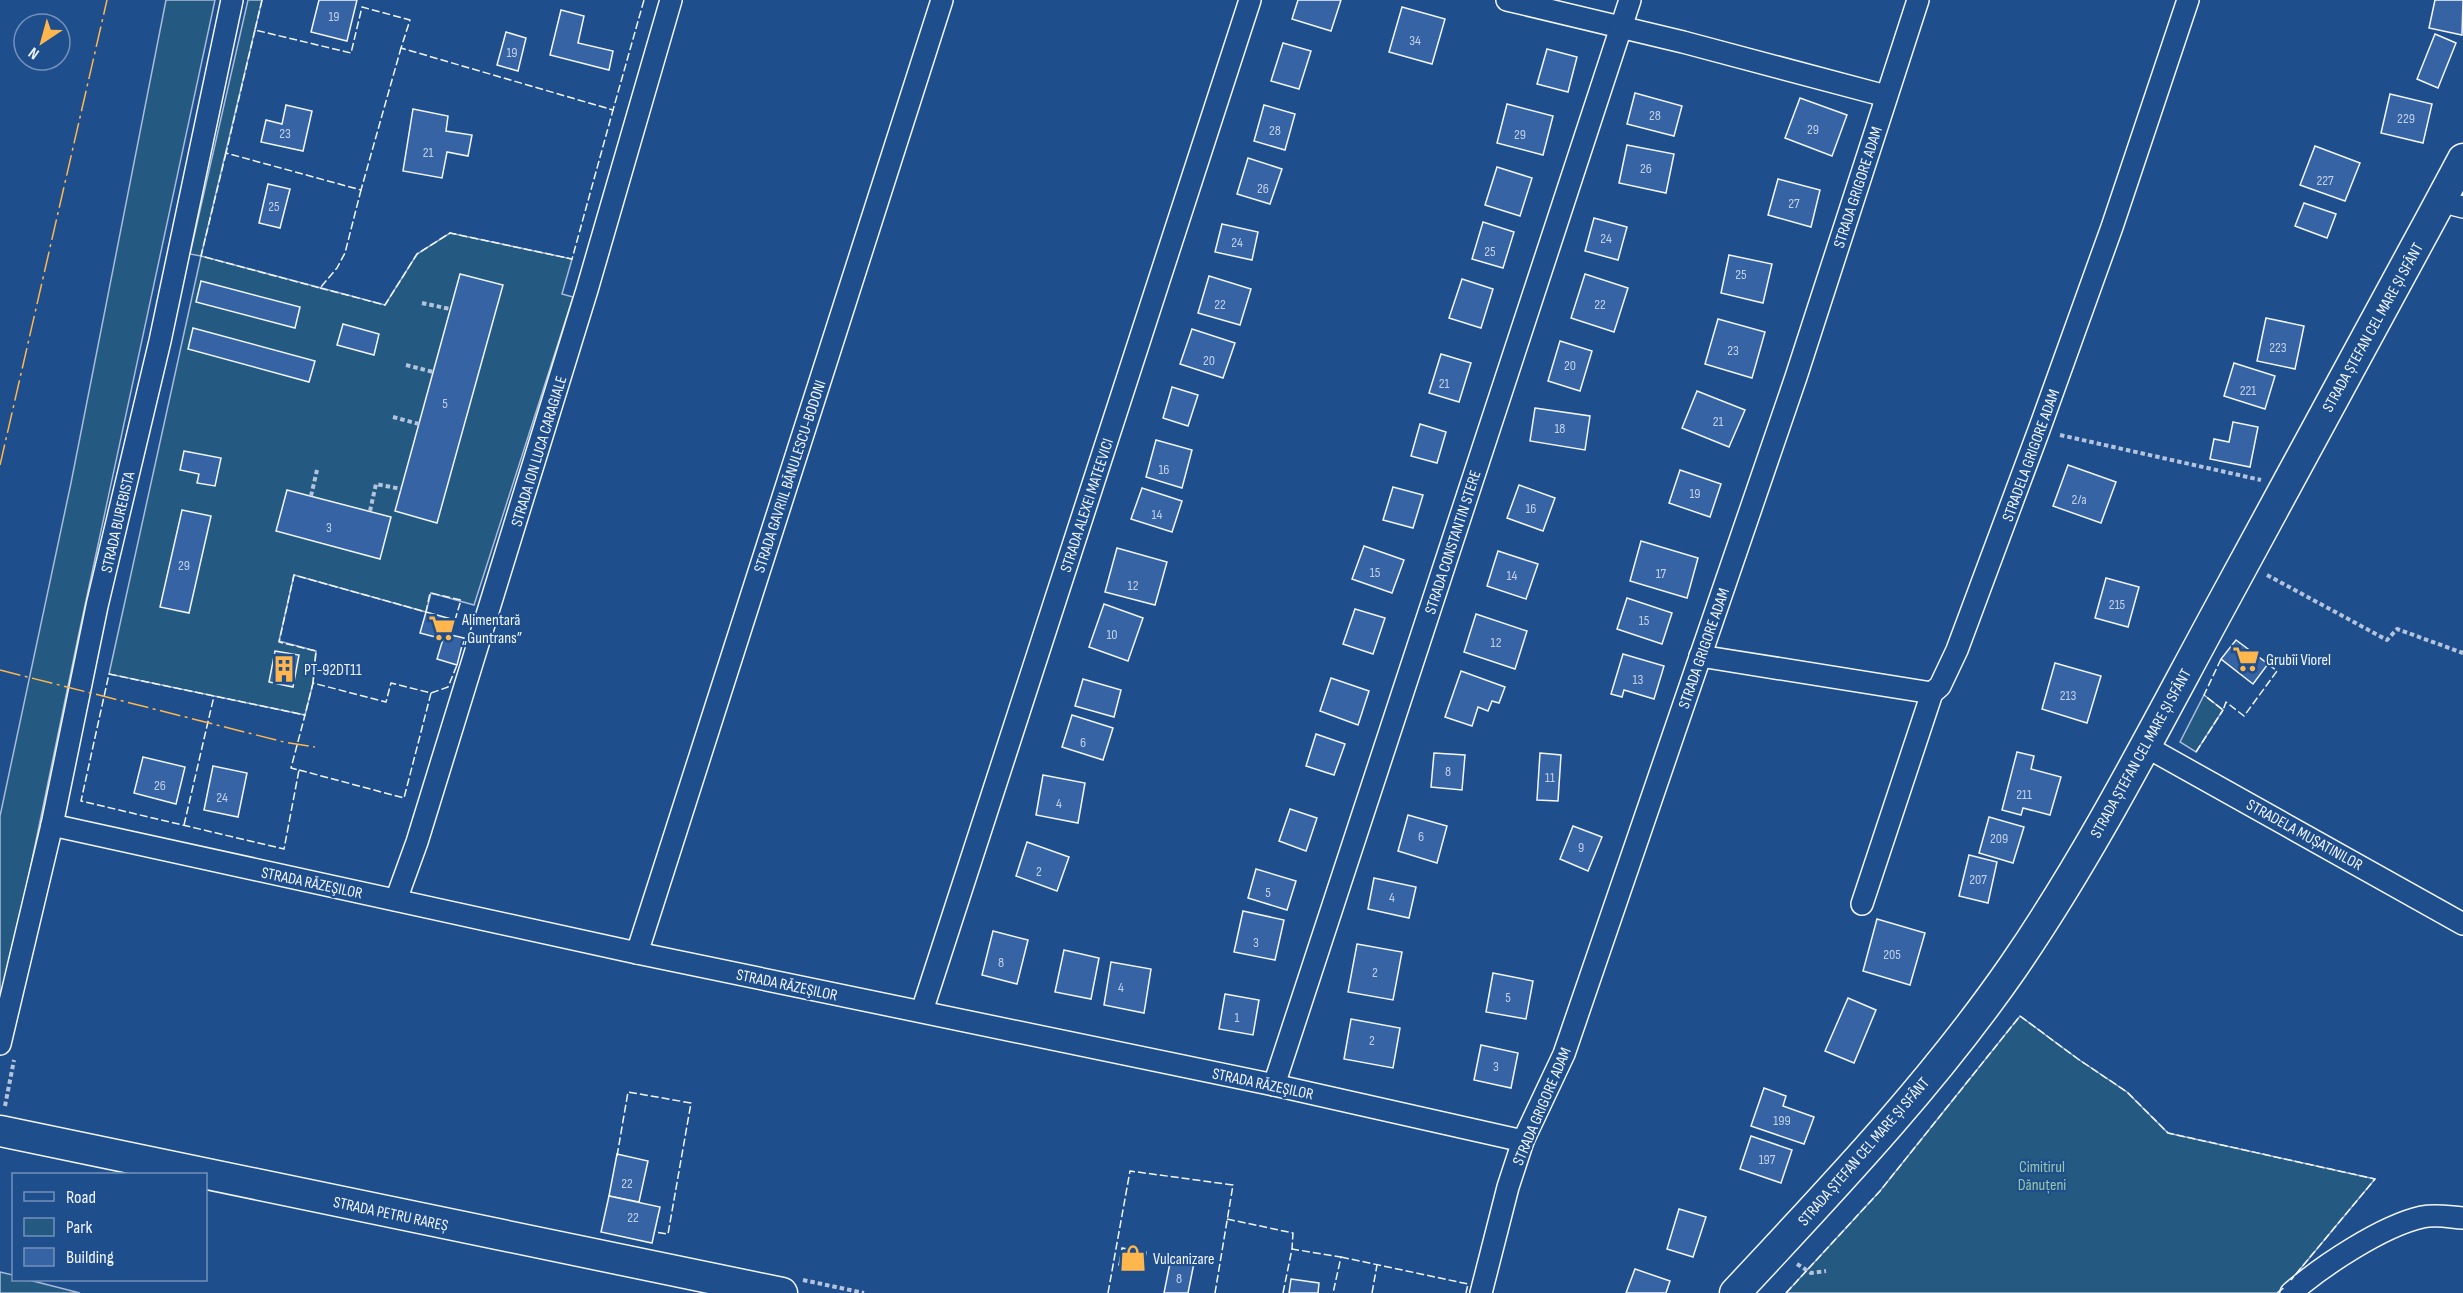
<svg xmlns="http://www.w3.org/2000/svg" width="2463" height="1293" font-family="'Sofia Sans Condensed',sans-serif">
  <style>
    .green { fill: #245a82; stroke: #a8bbd7; stroke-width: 1.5 }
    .building { fill: #3563a3; stroke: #f2f6ff; stroke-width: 1.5 }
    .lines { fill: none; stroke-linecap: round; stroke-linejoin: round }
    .minor-casing { stroke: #f2f6ff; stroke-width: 24 }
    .secondary-casing { stroke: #f2f6ff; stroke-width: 33 }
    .path { stroke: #b3c4dc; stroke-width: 4; stroke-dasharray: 4.5 3; stroke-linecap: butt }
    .minor { stroke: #1f4e8c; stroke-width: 21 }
    .secondary { stroke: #1f4e8c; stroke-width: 30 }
    .fence { stroke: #f2f6ff; stroke-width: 1.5; stroke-dasharray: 8 3; stroke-linecap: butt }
    .power { stroke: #ffb74d; stroke-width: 1.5; stroke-dasharray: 21 4.5 3 4.5; stroke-linecap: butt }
    .labels { text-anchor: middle; stroke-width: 4.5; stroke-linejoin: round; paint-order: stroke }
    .number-label { font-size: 14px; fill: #c3d1e8 }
    .street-label { font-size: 16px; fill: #f2f6ff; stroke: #1f4e8c }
    .poi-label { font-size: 16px; fill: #f2f6ff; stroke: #1f4e8c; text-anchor: start }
    .park-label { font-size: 16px; fill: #97c8a6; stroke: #1f4e8c }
  </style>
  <rect width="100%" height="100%" fill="#1f4e8c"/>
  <g class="green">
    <polygon points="166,0 215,0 78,638 9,971 0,996 0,816 71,483"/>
    <polygon points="248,0 262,0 201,256 385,305 417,254 450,233 572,259 562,294 573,297 474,605 431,593 426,612 294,575 279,641 316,651 313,683 305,715 109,674 201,256 190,254"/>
    <polygon points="2204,695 2223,710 2196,752 2180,742"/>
    <polygon points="2020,1016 2078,1059 2127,1092 2168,1133 2375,1179 2287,1285 2277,1293 1786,1293 1880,1191"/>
    <polygon points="0,1272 13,1275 14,1280 29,1280 80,1293 0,1293"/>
  </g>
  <g class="building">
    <polygon points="319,0 357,0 347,41 311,32"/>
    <polygon points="1298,0 1341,0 1331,31 1292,19"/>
    <polygon points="2435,0 2463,0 2462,35 2429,28"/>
    <polygon points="1402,7 1445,19 1432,64 1389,52"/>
    <polygon points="561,10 584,16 578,43 613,51 609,70 550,55"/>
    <polygon points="506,32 526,38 518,71 497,65"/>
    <polygon points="2435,34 2456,43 2438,88 2417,79"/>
    <polygon points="1283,43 1311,51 1299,89 1271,81"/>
    <polygon points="1547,49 1577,57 1568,92 1537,84"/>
    <polygon points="1635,93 1682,106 1674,136 1627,124"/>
    <polygon points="2390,94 2432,104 2423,143 2381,133"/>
    <polygon points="1800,98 1847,115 1832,156 1785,138"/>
    <polygon points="1507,104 1553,116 1543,155 1497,143"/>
    <polygon points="286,105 312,111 303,151 261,142 266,120 282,124"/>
    <polygon points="1264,105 1295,114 1285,150 1254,141"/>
    <polygon points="413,109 448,116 446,131 472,135 468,156 447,152 442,178 403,171"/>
    <polygon points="1627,145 1674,154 1666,193 1619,183"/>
    <polygon points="2315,146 2360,163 2345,201 2300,185"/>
    <polygon points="1248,158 1282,169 1270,204 1237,194"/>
    <polygon points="1497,167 1532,178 1520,216 1485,205"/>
    <polygon points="1778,179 1820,190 1811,227 1768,215"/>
    <polygon points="268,184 290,189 280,228 259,223"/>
    <polygon points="2304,203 2336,214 2327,238 2295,226"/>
    <polygon points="1594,218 1627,227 1618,260 1585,251"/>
    <polygon points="1483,222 1514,232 1503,268 1472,259"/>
    <polygon points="1222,224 1258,232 1252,260 1215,252"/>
    <polygon points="1729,255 1772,264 1763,303 1721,293"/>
    <polygon points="460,274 503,285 437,523 395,511"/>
    <polygon points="1585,274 1628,288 1614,332 1571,318"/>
    <polygon points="1209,276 1251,289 1240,325 1198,313"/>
    <polygon points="1462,279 1493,289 1481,328 1449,318"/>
    <polygon points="201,281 300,307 295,328 196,302"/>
    <polygon points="2266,318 2304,326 2295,369 2257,361"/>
    <polygon points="1718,319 1765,332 1752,378 1705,364"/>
    <polygon points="343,324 379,334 374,355 337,345"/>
    <polygon points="193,328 315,361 309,382 188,349"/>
    <polygon points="1192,329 1235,343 1223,378 1180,364"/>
    <polygon points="1560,341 1592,351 1580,391 1548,381"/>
    <polygon points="1441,354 1471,363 1459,402 1429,393"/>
    <polygon points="2234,363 2275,376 2265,409 2224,396"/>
    <polygon points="1172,387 1198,395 1188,426 1163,418"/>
    <polygon points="1697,391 1745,410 1729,447 1682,428"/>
    <polygon points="1535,408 1590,416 1585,450 1530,441"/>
    <polygon points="2233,422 2258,427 2250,467 2210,459 2214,439 2229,442"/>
    <polygon points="1420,424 1446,432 1437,463 1411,456"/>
    <polygon points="1156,440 1192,450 1182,488 1146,477"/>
    <polygon points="184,451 221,458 215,486 197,483 199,474 180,470"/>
    <polygon points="2068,465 2116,482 2101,523 2053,506"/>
    <polygon points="1680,470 1721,484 1710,517 1669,503"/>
    <polygon points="1519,485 1555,498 1543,531 1507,518"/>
    <polygon points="1393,487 1423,495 1413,528 1383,520"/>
    <polygon points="1142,488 1182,501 1172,532 1131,519"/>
    <polygon points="287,490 391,517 380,559 276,531"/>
    <polygon points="182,510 211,516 189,613 160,607"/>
    <polygon points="1641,541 1698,558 1687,598 1630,581"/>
    <polygon points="1364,546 1404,560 1392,593 1352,579"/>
    <polygon points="1117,548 1167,562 1155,605 1105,592"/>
    <polygon points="1498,551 1538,564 1526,599 1487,586"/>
    <polygon points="2106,578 2139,587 2128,627 2095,618"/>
    <polygon points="1627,598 1672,613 1662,644 1617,629"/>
    <polygon points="1104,604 1143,618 1128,661 1089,647"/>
    <polygon points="1355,609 1385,618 1373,654 1343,644"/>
    <polygon points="426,612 455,620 451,635 464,638 457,665 437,659 443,639 420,633"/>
    <polygon points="1476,614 1527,631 1515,669 1464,652"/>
    <polygon points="2236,640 2268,664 2253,684 2221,659"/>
    <polygon points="275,651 299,655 293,687 269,682"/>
    <polygon points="1623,654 1664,666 1654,699 1624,690 1622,697 1611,694"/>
    <polygon points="2055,663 2101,676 2087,723 2042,709"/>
    <polygon points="1461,671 1505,687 1499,703 1492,701 1488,711 1478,707 1472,726 1445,717"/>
    <polygon points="1331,678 1369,691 1358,725 1320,711"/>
    <polygon points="1083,679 1121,690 1114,717 1075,706"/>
    <polygon points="1072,715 1113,728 1103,760 1062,747"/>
    <polygon points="1316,734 1345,744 1334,775 1306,766"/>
    <polygon points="2017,752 2034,756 2031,769 2061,777 2050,815 2023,808 2021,815 2002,810"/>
    <polygon points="1434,753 1465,755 1462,790 1431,787"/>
    <polygon points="1540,753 1561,755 1558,801 1537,800"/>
    <polygon points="143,757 185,767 176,804 134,793"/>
    <polygon points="213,766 247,773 238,817 204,810"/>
    <polygon points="1043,775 1085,783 1078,823 1036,815"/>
    <polygon points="1290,809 1317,818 1306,851 1279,841"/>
    <polygon points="1408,815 1447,826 1437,863 1398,851"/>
    <polygon points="1989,817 2024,827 2013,863 1979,853"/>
    <polygon points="1573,826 1602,837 1588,871 1560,859"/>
    <polygon points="1027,842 1069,857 1057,891 1016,876"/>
    <polygon points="1969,855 1997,862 1988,903 1959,896"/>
    <polygon points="1256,869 1296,881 1287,910 1248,898"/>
    <polygon points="1374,878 1416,887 1409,918 1368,909"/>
    <polygon points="1243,911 1284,920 1275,960 1234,952"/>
    <polygon points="1877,919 1925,933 1910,985 1863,971"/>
    <polygon points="993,931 1028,940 1017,984 982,975"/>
    <polygon points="1357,944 1402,952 1393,1000 1348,992"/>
    <polygon points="1064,950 1099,958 1091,999 1055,992"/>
    <polygon points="1111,962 1151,969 1144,1013 1104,1005"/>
    <polygon points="1493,973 1533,981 1526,1019 1486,1012"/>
    <polygon points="1225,994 1259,1000 1253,1035 1219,1029"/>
    <polygon points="1848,998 1876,1010 1854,1063 1825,1051"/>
    <polygon points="1351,1019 1400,1028 1393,1068 1344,1059"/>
    <polygon points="1481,1045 1518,1053 1511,1088 1474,1080"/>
    <polygon points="1764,1088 1786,1096 1783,1106 1814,1117 1804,1144 1751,1126"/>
    <polygon points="1751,1136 1792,1150 1781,1183 1740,1169"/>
    <polygon points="617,1154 648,1161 639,1202 609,1196"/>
    <polygon points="609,1196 660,1207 652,1243 601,1232"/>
    <polygon points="1679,1209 1706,1217 1693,1257 1667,1249"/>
    <polygon points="1122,1248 1146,1252 1143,1269 1119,1265"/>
    <polygon points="1171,1258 1194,1263 1188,1293 1164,1293"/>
    <polygon points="1635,1269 1670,1281 1666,1293 1626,1293"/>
    <polygon points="1291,1279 1319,1283 1318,1293 1289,1293"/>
  </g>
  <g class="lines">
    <defs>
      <g id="minor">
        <polyline points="1507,0 1683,42 1886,96"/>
        <polyline points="2440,201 2463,207"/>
        <polyline points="1700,656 1932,693"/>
        <polyline points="2145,746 2463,924"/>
        <polyline points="52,825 637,953 1274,1085 1523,1141"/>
        <polyline points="396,900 417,842 587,290 671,0"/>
        <polyline points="1862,904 1932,693 1940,686 1957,650 2039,430 2112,227 2188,0"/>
        <polyline points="637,953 942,0"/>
        <polyline points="922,1011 1250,0"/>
        <polyline points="0,1044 52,825 97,606 160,341 232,0"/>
        <polyline points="1274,1085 1630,0"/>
        <polyline points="1481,1293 1508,1187 1523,1141 1564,1054 1796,377 1918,0"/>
        <path d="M2291 1293C2322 1266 2382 1226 2422 1217 2436 1214 2449 1217 2463 1218"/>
      </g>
      <g id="secondary">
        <polyline points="0,1131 782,1293"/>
        <path d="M1735 1293C1832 1189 1932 1084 2013 967 2090 855 2152 733 2217 613 2299 462 2382 311 2463 159"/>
      </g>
    </defs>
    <use href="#minor" class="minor-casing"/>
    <use href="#secondary" class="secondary-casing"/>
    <g class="path">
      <polyline points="422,303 450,309"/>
      <polyline points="406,365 433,372"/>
      <polyline points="393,417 419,424"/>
      <polyline points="2060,435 2261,480"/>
      <polyline points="311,496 317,470"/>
      <polyline points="370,511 376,484 401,489"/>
      <polyline points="2267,575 2387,640 2397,629 2463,653"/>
      <polyline points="5,1106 14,1060"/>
      <polyline points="1797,1264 1811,1273 1826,1271"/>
      <polyline points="803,1280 864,1293"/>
    </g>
    <use href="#minor" class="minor"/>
    <use href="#secondary" class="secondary"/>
    <g class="fence">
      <polyline points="262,0 255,30 351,53 362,7 410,20 401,48 613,110 644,0"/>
      <polyline points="255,30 226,153 361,190 401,48"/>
      <polyline points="226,153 201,256 320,288 337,268 345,253 361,190"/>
      <polyline points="320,288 385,305 417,254 450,233 572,259 613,110"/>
      <polyline points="2221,659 2204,695 2223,710 2226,702 2244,716 2277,671 2268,664"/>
      <polygon points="109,674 305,715 291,768 299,770 284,849 81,801"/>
      <polyline points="313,683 316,651 279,642 294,575 426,612 430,593 461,600 455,620"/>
      <polyline points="431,693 448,687 457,665"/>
      <polyline points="2196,752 2223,710"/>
      <polyline points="299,770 404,798 431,693 391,683 386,702 313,683 305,715"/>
      <polyline points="184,825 214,696"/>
      <polyline points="617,1156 628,1092 691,1103 668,1234 654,1232"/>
      <polyline points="1227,1219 1293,1233 1292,1249"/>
      <polyline points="1341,1257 1468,1284 1466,1293"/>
      <polyline points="1108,1293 1130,1171 1233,1185 1215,1293"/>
      <polyline points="1283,1293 1292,1249 1341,1257 1333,1293"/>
      <polyline points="1372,1293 1377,1265"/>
      <polyline points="1786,1293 1880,1191 2020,1016 2078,1059 2127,1092 2168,1133 2375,1179 2291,1280"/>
      <polyline points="2277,1293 2285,1287"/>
    </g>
    <g class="power">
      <polyline points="0,465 107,0"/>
      <polyline points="0,670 284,742 315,747"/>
    </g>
  </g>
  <defs>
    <symbol id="supermarket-bare" viewBox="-9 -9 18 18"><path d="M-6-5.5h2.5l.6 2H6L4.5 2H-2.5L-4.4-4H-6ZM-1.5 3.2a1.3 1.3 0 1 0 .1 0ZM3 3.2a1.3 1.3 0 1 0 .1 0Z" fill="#ffb74d" stroke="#1f4e8c" stroke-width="2.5" paint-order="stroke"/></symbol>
    <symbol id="building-bare" viewBox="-9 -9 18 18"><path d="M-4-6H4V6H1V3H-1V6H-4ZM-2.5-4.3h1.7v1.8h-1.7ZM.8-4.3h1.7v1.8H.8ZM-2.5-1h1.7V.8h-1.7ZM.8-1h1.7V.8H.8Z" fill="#ffb74d" stroke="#1f4e8c" stroke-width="2.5" paint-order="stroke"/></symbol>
    <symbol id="shop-bare" viewBox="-9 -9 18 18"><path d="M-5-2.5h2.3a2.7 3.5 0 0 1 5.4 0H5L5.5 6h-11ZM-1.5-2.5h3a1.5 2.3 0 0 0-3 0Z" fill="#ffb74d" stroke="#1f4e8c" stroke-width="2.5" paint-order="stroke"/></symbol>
  </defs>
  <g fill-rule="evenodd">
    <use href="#supermarket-bare" x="423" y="609" width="38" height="38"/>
    <use href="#supermarket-bare" x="2227" y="640" width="38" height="38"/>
    <use href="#building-bare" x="265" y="650" width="38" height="38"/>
    <use href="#shop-bare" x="1114" y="1239" width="38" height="38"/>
  </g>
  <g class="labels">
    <g class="number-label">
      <text x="334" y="21">19</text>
      <text x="1415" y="45">34</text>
      <text x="512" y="57">19</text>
      <text x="1655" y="120">28</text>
      <text x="2406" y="123">229</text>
      <text x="1813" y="134">29</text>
      <text x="1275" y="135">28</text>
      <text x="285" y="138">23</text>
      <text x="1520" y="139">29</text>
      <text x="428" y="157">21</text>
      <text x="1646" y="173">26</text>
      <text x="2325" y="185">227</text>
      <text x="1263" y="193">26</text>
      <text x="1794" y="208">27</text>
      <text x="274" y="211">25</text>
      <text x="1606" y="243">24</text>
      <text x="1237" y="247">24</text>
      <text x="1490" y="256">25</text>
      <text x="1741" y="279">25</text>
      <text x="1220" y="309">22</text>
      <text x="1600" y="309">22</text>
      <text x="2278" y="352">223</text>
      <text x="1733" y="355">23</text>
      <text x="1209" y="365">20</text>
      <text x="1570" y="370">20</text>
      <text x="1444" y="388">21</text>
      <text x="2248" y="395">221</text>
      <text x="445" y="408">5</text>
      <text x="1718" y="426">21</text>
      <text x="1560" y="433">18</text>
      <text x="1164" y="474">16</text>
      <text x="1695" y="498">19</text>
      <text x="2079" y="504">2/a</text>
      <text x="1531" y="513">16</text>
      <text x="1157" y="519">14</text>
      <text x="329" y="532">3</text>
      <text x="184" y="570">29</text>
      <text x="1375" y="577">15</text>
      <text x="1661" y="578">17</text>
      <text x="1512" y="580">14</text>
      <text x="1133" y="590">12</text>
      <text x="2117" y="609">215</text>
      <text x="1644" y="625">15</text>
      <text x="1112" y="639">10</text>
      <text x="1496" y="647">12</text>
      <text x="1638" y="684">13</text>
      <text x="2068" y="700">213</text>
      <text x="1083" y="747">6</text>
      <text x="1448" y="776">8</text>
      <text x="1550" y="782">11</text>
      <text x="160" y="790">26</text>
      <text x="2024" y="799">211</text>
      <text x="222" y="802">24</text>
      <text x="1059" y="808">4</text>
      <text x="1421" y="841">6</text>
      <text x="1999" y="843">209</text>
      <text x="1581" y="852">9</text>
      <text x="1039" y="876">2</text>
      <text x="1978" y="884">207</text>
      <text x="1268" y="897">5</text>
      <text x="1392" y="902">4</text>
      <text x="1256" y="947">3</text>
      <text x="1892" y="959">205</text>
      <text x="1001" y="967">8</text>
      <text x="1375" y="977">2</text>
      <text x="1121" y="992">4</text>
      <text x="1508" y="1002">5</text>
      <text x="1237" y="1022">1</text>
      <text x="1372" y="1045">2</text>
      <text x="1496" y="1071">3</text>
      <text x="1782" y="1125">199</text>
      <text x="1767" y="1164">197</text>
      <text x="627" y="1188">22</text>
      <text x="633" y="1222">22</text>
      <text x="1179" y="1283">8</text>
    </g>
    <g class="street-label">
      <text transform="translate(1857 187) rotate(-72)" y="6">STRADA GRIGORE ADAM</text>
      <text transform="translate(2372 327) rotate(-61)" y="6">STRADA ȘTEFAN CEL MARE ȘI SFÂNT</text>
      <text transform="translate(538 451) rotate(-73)" y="6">STRADA ION LUCA CARAGIALE</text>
      <text transform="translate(2030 455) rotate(-70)" y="6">STRADELA GRIGORE ADAM</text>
      <text transform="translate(789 476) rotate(-72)" y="6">STRADA GAVRIIL BĂNULESCU-BODONI</text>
      <text transform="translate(1086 505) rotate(-72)" y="6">STRADA ALEXEI MATEEVICI</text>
      <text transform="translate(117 522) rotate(-77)" y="6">STRADA BUREBISTA</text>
      <text transform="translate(1452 542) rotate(-72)" y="6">STRADA CONSTANTIN STERE</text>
      <text transform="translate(1703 648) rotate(-71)" y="6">STRADA GRIGORE ADAM</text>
      <text transform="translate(2140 753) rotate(-61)" y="6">STRADA ȘTEFAN CEL MARE ȘI SFÂNT</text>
      <text transform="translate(2305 834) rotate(29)" y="6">STRADELA MUȘATINILOR</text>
      <text transform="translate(312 882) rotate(12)" y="6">STRADA RĂZEŞILOR</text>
      <text transform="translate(787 984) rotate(12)" y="6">STRADA RĂZEŞILOR</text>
      <text transform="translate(1263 1083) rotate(12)" y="6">STRADA RĂZEŞILOR</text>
      <text transform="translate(1541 1106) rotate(-67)" y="6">STRADA GRIGORE ADAM</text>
      <text transform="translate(1863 1151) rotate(-49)" y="6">STRADA ȘTEFAN CEL MARE ȘI SFÂNT</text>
      <text transform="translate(391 1213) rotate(12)" y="6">STRADA PETRU RAREȘ</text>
    </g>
    <g class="poi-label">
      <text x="462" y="625">Alimentară<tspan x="462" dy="18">„Guntrans”</tspan></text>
      <text x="2266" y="665">Grubîi Viorel</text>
      <text x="304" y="675">PT-92DT11</text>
      <text x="1153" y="1264">Vulcanizare</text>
    </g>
    <g class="park-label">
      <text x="2042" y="1172">Cimitirul<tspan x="2042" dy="18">Dănuțeni</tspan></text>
    </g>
  </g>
  <rect x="12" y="1173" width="195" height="108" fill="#1f4e8c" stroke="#7391ba" stroke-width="1.5"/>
  <rect x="24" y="1192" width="30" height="9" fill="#1f4e8c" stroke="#7391ba" stroke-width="1.5"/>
  <text x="66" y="1203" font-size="18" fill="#f2f6ff">Road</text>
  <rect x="24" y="1218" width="30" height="18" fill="#245a82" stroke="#7391ba" stroke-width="1.5"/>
  <text x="66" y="1233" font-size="18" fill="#f2f6ff">Park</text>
  <rect x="24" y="1248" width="30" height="18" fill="#3563a3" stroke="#7391ba" stroke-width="1.5"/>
  <text x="66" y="1263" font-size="18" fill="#f2f6ff">Building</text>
  <g transform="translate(42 42) rotate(216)"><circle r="28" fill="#1f4e8c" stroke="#7391ba" stroke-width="1.5"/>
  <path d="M0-4.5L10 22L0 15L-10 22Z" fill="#ffb74d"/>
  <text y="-9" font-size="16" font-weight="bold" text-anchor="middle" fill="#f2f6ff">N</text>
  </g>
</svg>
